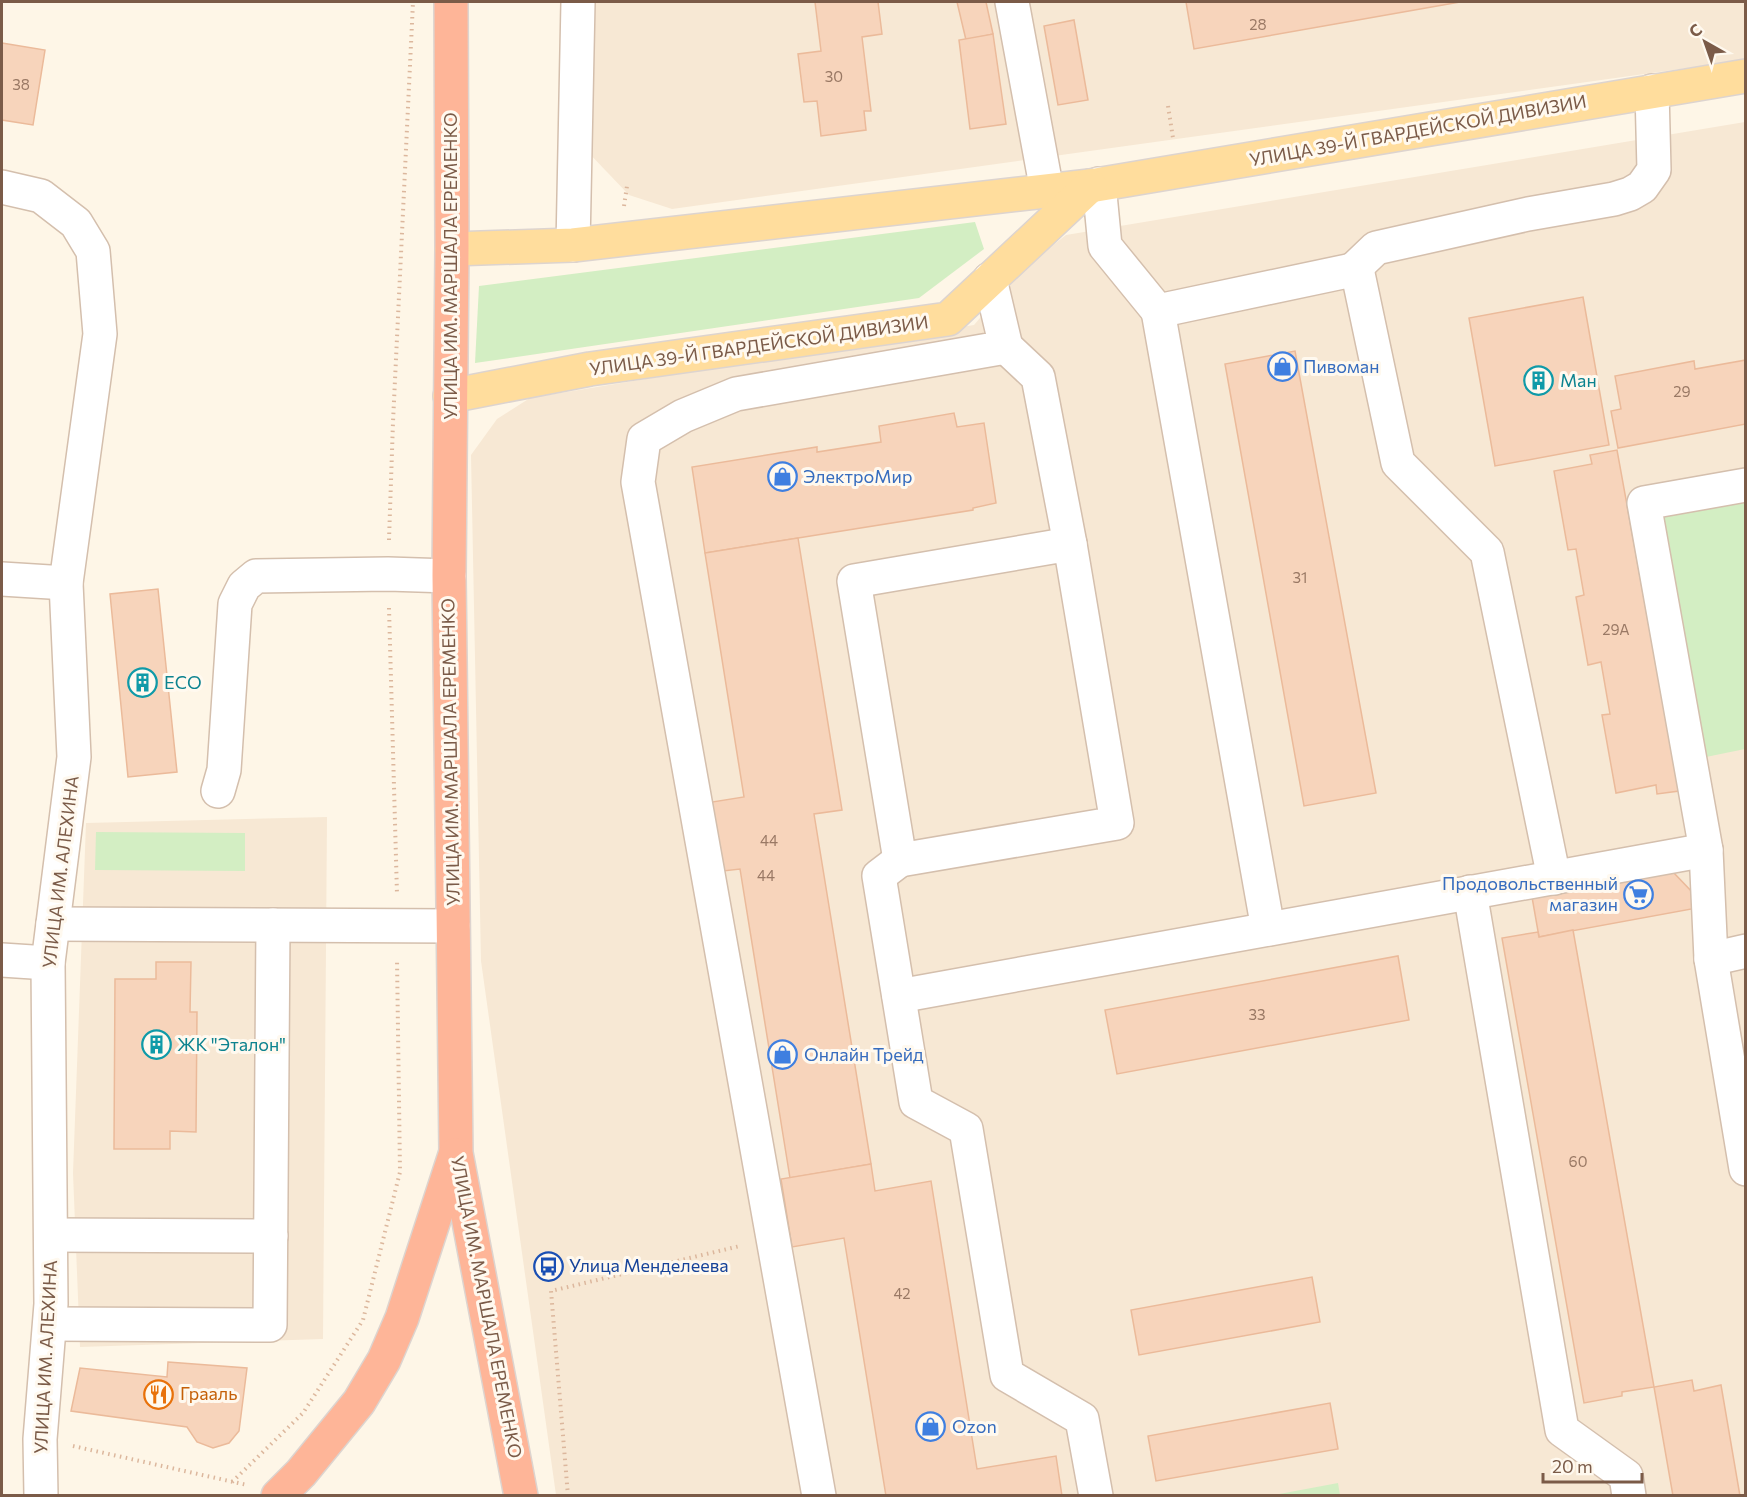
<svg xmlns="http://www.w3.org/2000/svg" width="1747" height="1497" font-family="Commissioner,sans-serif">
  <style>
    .residential { fill: #f7e8d4 }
    .green { fill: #d3eec3 }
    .building { fill: #f7d4bb; stroke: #ebba9a; stroke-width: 1.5 }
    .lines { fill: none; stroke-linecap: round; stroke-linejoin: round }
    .minor-casing { stroke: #d4bfad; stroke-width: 36 }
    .major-casing { stroke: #ddd4cf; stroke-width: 36 }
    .highway-casing { stroke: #ddd4cf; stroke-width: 36 }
    .path { stroke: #dcb79d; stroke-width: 4; stroke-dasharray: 1.5 4.5; stroke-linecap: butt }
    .minor { stroke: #fff; stroke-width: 33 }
    .major { stroke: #ffdd9d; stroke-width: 33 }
    .highway { stroke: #feb598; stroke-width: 33 }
    .labels { text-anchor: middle; stroke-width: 6; stroke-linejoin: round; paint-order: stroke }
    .number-label { font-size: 15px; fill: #9a7965 }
    .street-label { font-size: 18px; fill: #7b5b48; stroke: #fff9ef }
    .shop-label { font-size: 18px; fill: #366cbe; stroke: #fff9ef; text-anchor: start }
    .culture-label { font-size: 18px; fill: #0d838f; stroke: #fff9ef; text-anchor: start }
    .transit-label { font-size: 18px; fill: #164399; stroke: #fff9ef; text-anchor: start }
    .food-label { font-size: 18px; fill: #c56008; stroke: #fff9ef; text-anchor: start }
  </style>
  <rect width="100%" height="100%" fill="#fef6e7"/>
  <g class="residential">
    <polygon points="586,2 1745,2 1745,60 672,209 629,195 585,149"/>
    <polygon points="1745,122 1745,1495 556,1495 481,961 471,455 497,419 530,398 974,325 1021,270 1066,235"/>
    <polygon points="327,817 323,1339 80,1347 73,1173 86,823"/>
  </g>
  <g class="green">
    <polygon points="975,222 984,249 919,298 475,363 479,286"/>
    <polygon points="1745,500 1745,749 1706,757 1662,515"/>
    <polygon points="96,832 245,833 245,871 95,870"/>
    <polygon points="1338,1483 1340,1495 1274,1495"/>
  </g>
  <g class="building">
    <polygon points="815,2 878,2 882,34 862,37 871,111 864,111 866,130 821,136 817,101 804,102 798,54 821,51"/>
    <polygon points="957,2 986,2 993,34 966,40"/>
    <polygon points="1186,2 1460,2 1194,49"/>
    <polygon points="1074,20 1088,100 1058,105 1044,26"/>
    <polygon points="993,34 1006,124 970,129 959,40"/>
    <polygon points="2,43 45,50 33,125 2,120"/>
    <polygon points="1583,297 1609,445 1495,466 1469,318"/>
    <polygon points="1295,351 1376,793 1304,806 1225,364"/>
    <polygon points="1746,360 1746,424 1618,448 1611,411 1621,409 1615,376 1694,361 1695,369"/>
    <polygon points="954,413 957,427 984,423 996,503 973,508 973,510 705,553 692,467 817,447 817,452 881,442 879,426"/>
    <polygon points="1617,450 1679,791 1657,794 1656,785 1616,793 1602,715 1610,714 1601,662 1588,665 1576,597 1584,595 1576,549 1568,550 1554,471 1592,464 1590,455"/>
    <polygon points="798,538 842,810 814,814 871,1164 790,1178 740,869 723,871 712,802 744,797 705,553"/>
    <polygon points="158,589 177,772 128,777 110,594"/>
    <polygon points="1673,872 1693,893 1697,908 1539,937 1532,897"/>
    <polygon points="1573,930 1654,1387 1622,1392 1622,1396 1584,1403 1502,938 1538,932 1539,937"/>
    <polygon points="1398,956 1409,1020 1117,1074 1105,1010"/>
    <polygon points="156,962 191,962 190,1012 197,1012 196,1132 170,1131 170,1149 114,1149 115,979 156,979"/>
    <polygon points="871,1164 875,1191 931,1181 977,1469 1056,1456 1062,1496 886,1496 844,1238 792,1247 781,1179"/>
    <polygon points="1312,1277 1320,1322 1139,1355 1131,1310"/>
    <polygon points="168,1362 247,1368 239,1431 229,1443 213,1448 197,1442 187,1427 71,1411 80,1368 167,1377"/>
    <polygon points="1692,1380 1694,1391 1721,1385 1740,1496 1673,1496 1654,1387"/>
    <polygon points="1330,1403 1338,1449 1156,1481 1148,1436"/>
  </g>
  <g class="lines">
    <defs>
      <g id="minor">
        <polyline points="1012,2 1047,191"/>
        <polyline points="1099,184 1105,246 1158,311 1357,269 1398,463 1487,552 1554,878"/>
        <polyline points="2,187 41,196 76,223 93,251 100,334 66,583 74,757 48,963 51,1304 40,1439 41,1496"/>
        <polyline points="573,245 578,2"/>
        <polyline points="1354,269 1376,248 1528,214 1614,199 1630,194 1642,187 1654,170 1652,91"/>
        <polyline points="1158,311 1268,929"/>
        <polyline points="1006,347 1038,377 1070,544"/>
        <polygon points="1070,544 1117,823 900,860 854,581"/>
        <polyline points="2,579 66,583"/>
        <polyline points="218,791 224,770 235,604 244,586 256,576 388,574 449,576"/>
        <polyline points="1706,850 1711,959 1746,1169"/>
        <polyline points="900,860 879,876 916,1102 966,1129 1007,1375 1082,1419 1096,1496"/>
        <polyline points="1470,892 1562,1430 1626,1476 1629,1496"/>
        <polyline points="53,924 453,926"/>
        <polyline points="1711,959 1746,951"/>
        <polyline points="2,960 48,963"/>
        <polyline points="899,996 1706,850 1644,503 1746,485"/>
        <polyline points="51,1235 271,1236"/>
        <polyline points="50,1324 270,1325 273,925"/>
        <polyline points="819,1496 638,482 644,439 683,416 736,394 1006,347 990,279"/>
      </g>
      <g id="major">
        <polyline points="452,249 573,245 1090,186 1746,76"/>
        <polyline points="450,396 590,369 948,319 1090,186"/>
      </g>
      <g id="highway">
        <polyline points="451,2 452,249 449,576 456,1153 521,1496"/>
        <polyline points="278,1496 301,1473 359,1402 384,1360 402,1318 455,1155"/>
      </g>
    </defs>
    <use href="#minor" class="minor-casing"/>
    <use href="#major" class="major-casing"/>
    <use href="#highway" class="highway-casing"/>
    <g class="path">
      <polyline points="1168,106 1173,138"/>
      <polyline points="624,206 627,186"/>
      <polyline points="389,540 393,422 413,2"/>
      <polyline points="389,608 397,894"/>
      <polyline points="73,1446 247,1485"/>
      <polyline points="232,1482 303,1413 363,1320 400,1172 397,959"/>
      <polyline points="568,1496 551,1291 740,1246"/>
    </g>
    <use href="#minor" class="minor"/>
    <use href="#major" class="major"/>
    <use href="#highway" class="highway"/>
  </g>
  <defs>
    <symbol id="shop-ring" viewBox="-11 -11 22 22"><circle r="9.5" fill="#fff9ef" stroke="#3f7fe0" stroke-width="1.5"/><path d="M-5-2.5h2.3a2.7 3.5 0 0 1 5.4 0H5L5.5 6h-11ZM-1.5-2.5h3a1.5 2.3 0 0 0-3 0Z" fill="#3f7fe0"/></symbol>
    <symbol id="building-ring" viewBox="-11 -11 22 22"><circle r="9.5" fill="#fff9ef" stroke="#0f9aa8" stroke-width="1.5"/><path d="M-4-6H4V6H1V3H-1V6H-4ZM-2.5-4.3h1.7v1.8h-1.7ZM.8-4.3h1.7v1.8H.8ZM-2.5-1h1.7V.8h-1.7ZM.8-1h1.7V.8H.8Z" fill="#0f9aa8"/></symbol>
    <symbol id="supermarket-ring" viewBox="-11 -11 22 22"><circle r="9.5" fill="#fff9ef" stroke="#3f7fe0" stroke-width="1.5"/><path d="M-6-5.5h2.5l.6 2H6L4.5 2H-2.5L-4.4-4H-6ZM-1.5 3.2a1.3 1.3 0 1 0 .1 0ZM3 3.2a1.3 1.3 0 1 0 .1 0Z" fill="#3f7fe0"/></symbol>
    <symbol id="bus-ring" viewBox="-11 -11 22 22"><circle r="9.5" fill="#fff9ef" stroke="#1a4fb4" stroke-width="1.5"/><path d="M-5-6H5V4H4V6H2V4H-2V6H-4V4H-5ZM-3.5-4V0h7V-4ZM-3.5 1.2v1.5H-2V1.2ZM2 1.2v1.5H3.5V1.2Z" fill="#1a4fb4"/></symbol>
    <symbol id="restaurant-ring" viewBox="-11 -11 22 22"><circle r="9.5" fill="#fff9ef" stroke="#e8710a" stroke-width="1.5"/><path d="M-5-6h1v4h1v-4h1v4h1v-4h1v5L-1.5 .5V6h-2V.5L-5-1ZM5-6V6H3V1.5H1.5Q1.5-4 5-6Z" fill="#e8710a"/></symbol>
  </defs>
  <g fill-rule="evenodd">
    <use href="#shop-ring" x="1266" y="350" width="33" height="33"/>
    <use href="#building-ring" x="1522" y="364" width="33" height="33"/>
    <use href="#shop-ring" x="766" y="460" width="33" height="33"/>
    <use href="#building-ring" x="126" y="666" width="33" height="33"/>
    <use href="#supermarket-ring" x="1622" y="878" width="33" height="33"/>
    <use href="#building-ring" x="140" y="1028" width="33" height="33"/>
    <use href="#shop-ring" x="766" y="1038" width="33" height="33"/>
    <use href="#bus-ring" x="532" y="1250" width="33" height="33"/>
    <use href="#restaurant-ring" x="142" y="1378" width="33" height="33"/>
    <use href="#shop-ring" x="914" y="1410" width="33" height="33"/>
  </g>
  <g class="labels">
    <g class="number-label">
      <text x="1258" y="30">28</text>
      <text x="834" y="82">30</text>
      <text x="21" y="90">38</text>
      <text x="1682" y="397">29</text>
      <text x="1300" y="583">31</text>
      <text x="1616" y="635">29А</text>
      <text x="769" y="846">44</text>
      <text x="766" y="881">44</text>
      <text x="1257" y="1020">33</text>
      <text x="1578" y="1167">60</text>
      <text x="902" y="1299">42</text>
    </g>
    <g class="street-label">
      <text transform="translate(1418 131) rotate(-10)" y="6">УЛИЦА 39-Й ГВАРДЕЙСКОЙ ДИВИЗИИ</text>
      <text transform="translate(451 266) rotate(-90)" y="6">УЛИЦА ИМ. МАРШАЛА ЕРЕМЕНКО</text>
      <text transform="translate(759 346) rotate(-8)" y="6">УЛИЦА 39-Й ГВАРДЕЙСКОЙ ДИВИЗИИ</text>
      <text transform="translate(451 752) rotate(-91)" y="6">УЛИЦА ИМ. МАРШАЛА ЕРЕМЕНКО</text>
      <text transform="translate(61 872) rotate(-83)" y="6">УЛИЦА ИМ. АЛЕХИНА</text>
      <text transform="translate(486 1307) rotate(79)" y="6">УЛИЦА ИМ. МАРШАЛА ЕРЕМЕНКО</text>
      <text transform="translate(46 1357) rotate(-87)" y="6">УЛИЦА ИМ. АЛЕХИНА</text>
    </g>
    <g class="shop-label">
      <text x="1303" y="373">Пивоман</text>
      <text x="803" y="483">ЭлектроМир</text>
      <text x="1618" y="890" text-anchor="end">Продовольственный<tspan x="1618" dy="21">магазин</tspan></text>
      <text x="804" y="1061">Онлайн Трейд</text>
      <text x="952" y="1433">Ozon</text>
    </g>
    <g class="culture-label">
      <text x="1560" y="387">Ман</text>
      <text x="164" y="689">ECO</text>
      <text x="177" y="1051">ЖК "Эталон"</text>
    </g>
    <g class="transit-label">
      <text x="569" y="1272">Улица Менделеева</text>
    </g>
    <g class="food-label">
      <text x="180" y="1400">Грааль</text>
    </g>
  </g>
  <rect width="1747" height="1497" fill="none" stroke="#7b5b48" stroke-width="6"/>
  <g transform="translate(1705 42) rotate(320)" stroke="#fff9ef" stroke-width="4.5" paint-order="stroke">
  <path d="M0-4.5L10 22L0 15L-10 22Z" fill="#7b5b48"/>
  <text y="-9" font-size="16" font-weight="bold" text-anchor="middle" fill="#7b5b48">С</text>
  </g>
  <path d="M1543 1473v9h99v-9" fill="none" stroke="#7b5b48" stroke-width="3"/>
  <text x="1552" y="1473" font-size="18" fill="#7b5b48" stroke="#fff9ef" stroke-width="4.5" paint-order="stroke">20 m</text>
</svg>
